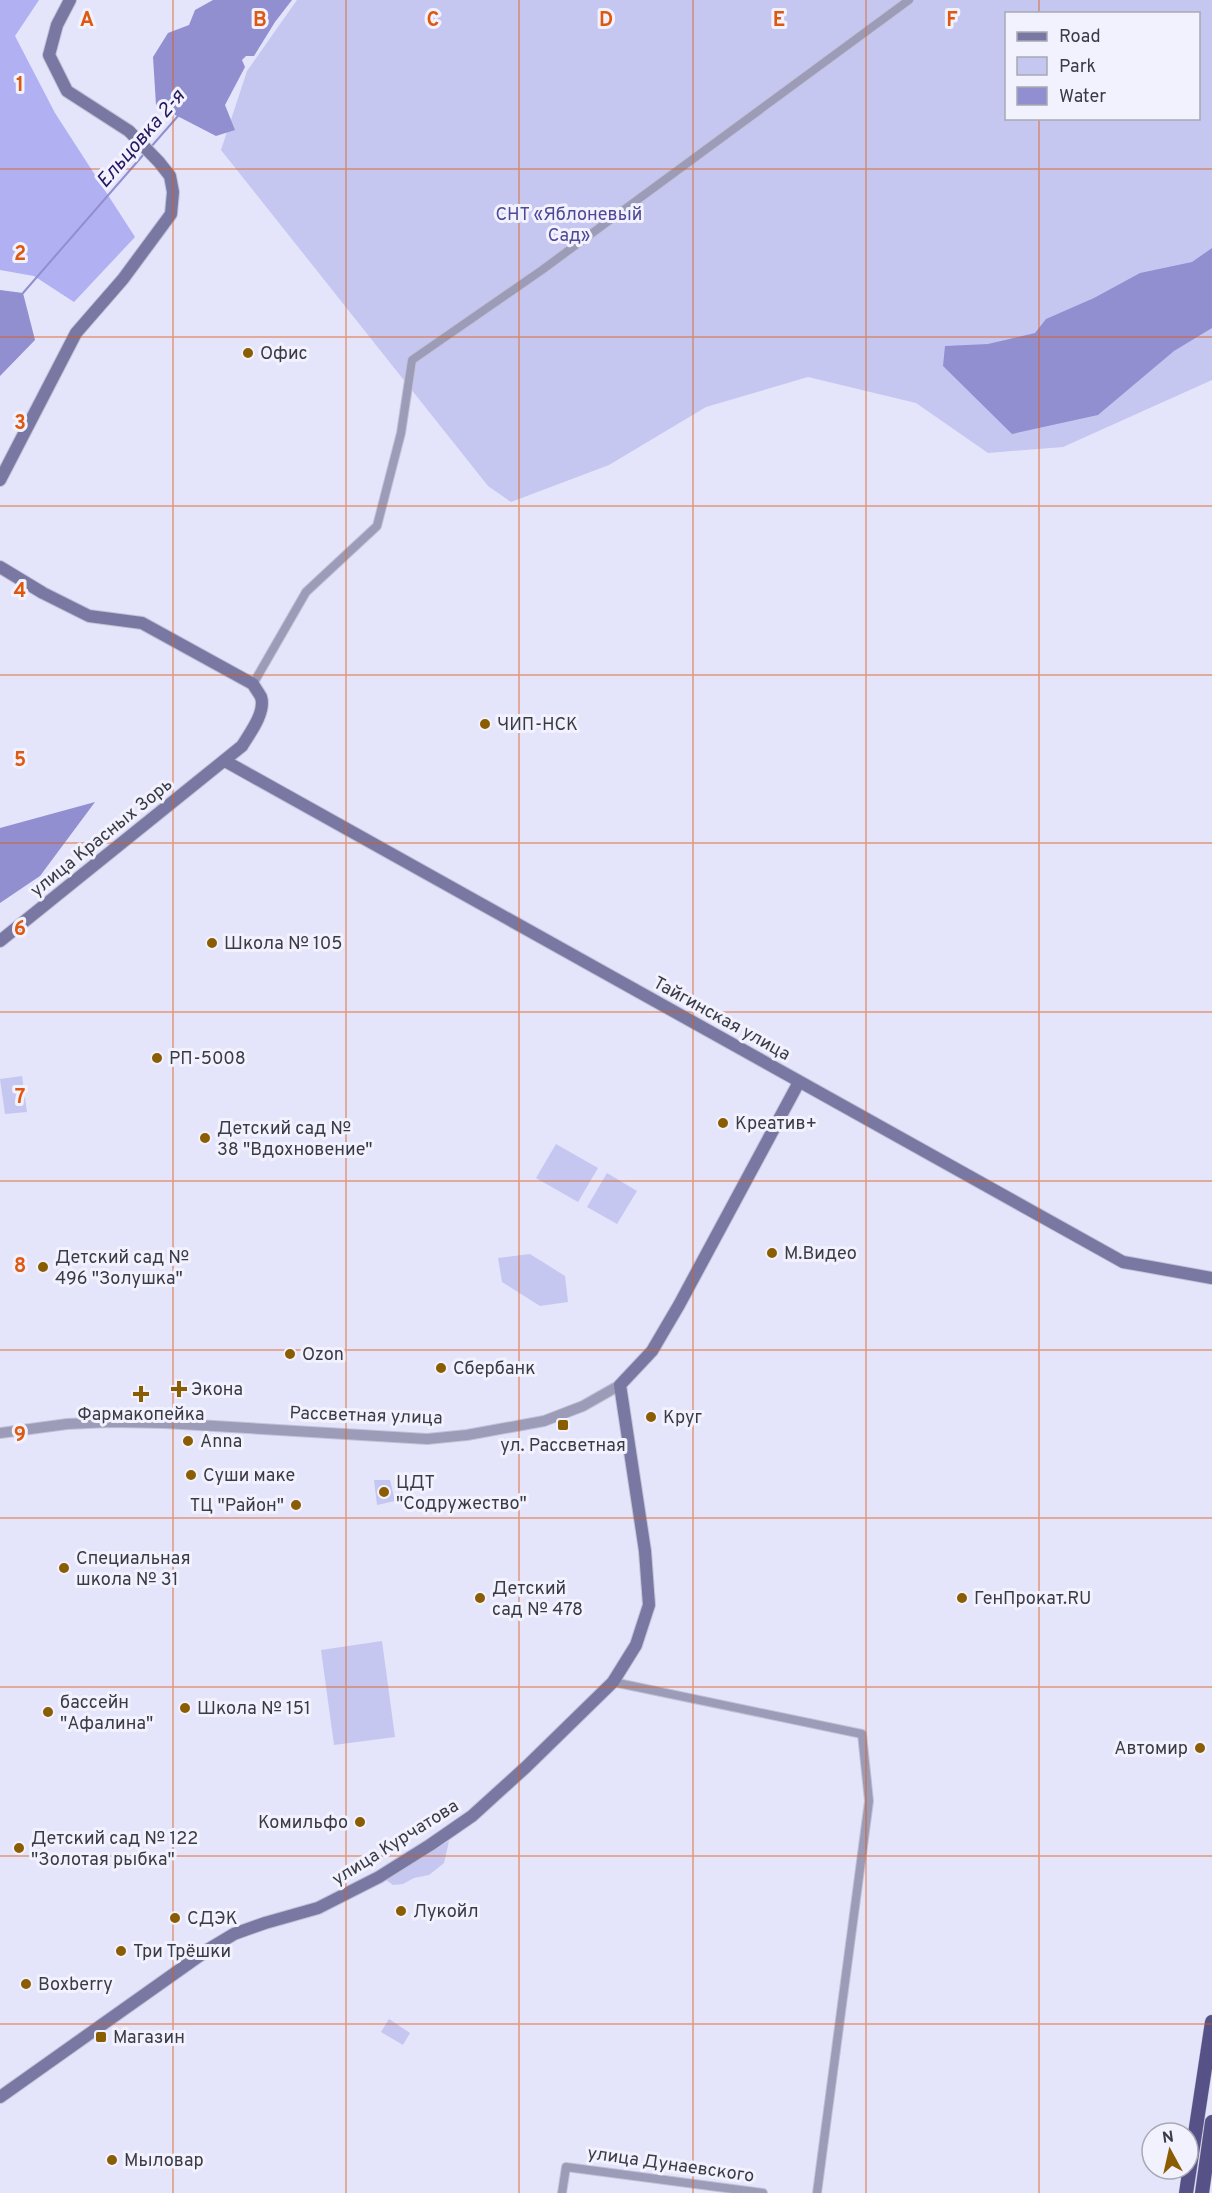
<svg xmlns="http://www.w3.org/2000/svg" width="1212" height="2193" font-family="Overpass,sans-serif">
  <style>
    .green { fill: #c6c7f1; fill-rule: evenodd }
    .forest { fill: #b1b0f2 }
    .water { fill: #918fcf }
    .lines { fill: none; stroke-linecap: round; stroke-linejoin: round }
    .stream { stroke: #918fcf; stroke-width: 2 }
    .minor-casing { stroke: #c2c2d7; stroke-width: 10 }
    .tertiary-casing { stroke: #c2c2d7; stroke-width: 12 }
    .secondary-casing { stroke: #c2c2d7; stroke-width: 14 }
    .trunk-casing { stroke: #c2c2d7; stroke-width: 15 }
    .minor { stroke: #9c9cb9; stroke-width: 8 }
    .tertiary { stroke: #9c9cb9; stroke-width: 10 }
    .secondary { stroke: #7878a2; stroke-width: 12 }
    .trunk { stroke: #565288; stroke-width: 14 }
    .grid { fill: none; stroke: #df580f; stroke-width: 1.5; stroke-opacity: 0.55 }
    .poi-dot { fill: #8b5d02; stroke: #f2f2fe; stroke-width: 2 }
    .labels { text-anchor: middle; stroke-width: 6; stroke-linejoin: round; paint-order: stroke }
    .park-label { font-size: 18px; fill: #504896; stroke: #f2f2fe }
    .poi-label { font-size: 18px; fill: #3b3b46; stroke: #f2f2fe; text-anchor: start }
    .street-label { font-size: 18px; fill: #3b3b46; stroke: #f2f2fe }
    .water-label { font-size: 20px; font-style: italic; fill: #271762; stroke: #f2f2fe }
    .grid-label { font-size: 20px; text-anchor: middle; font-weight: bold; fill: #df580f; stroke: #f2f2fe; stroke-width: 6; stroke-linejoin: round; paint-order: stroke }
  </style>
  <rect width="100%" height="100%" fill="#e4e4fb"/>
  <g class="green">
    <path d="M297 0H1212V380L1063 447 988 453 916 403 808 377 706 407 609 465 511 502 488 486 221 150 247 71ZM1006 14H1198V118H1006Z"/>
    <polygon points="22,1076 27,1112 5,1114 0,1079"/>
    <polygon points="556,1144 598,1168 578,1202 536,1178"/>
    <polygon points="607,1173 637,1191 617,1224 587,1207"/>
    <polygon points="530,1254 565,1276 568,1302 540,1306 502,1282 498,1258"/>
    <polygon points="374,1480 390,1480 395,1501 377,1505"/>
    <polygon points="382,1641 395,1737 334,1745 321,1650"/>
    <polygon points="449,1841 444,1863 429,1875 414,1878 403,1884 393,1885 386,1880"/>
    <polygon points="389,2019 410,2033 403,2045 381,2032"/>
  </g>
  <polygon class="forest" points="0,0 39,0 15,36 55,113 135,237 74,302 34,276 0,270"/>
  <g class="water">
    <polygon points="213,0 292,0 275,22 254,56 246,56 242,60 245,67 225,105 235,130 216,136 156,105 153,57 168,33 189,25 195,10"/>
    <polygon points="1212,248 1212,328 1174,351 1098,415 1012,434 943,366 945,346 988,344 1035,333 1046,319 1094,298 1140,273 1192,262"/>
    <polygon points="0,290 23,293 35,340 0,376"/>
    <polygon points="95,802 40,876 0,903 0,828"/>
  </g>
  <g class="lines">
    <g class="stream">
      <polyline points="150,148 178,116"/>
      <polyline points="23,293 144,154"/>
    </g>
    <defs>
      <g id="minor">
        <polyline points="253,684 306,592 377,526 401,433 412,360 542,270 909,0"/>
        <polyline points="613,1682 862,1734 869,1801 817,2193"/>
        <polyline points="562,2193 566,2167 763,2193"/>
      </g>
      <polyline id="tertiary" points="0,1433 67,1424 110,1422 165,1423 427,1439 467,1435 544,1421 583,1406 620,1385"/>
      <g id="secondary">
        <polyline points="0,480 76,333 123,279 171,214 173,192 170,176 159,162 129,131 67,91 49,55 57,25 70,0"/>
        <path d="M0 567 43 593 89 616 142 623 253 684C255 688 259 693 261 697 266 712 250 733 242 746L0 941"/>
        <polyline points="225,761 1123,1262 1212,1278"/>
        <polyline points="0,2097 209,1949 234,1934 265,1923 318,1908 379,1877 430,1845 472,1816 526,1767 613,1682 636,1645 649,1605 645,1551 620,1385 652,1351 679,1305 799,1082"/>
      </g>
      <g id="trunk">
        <polyline points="1186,2193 1212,2022"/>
        <polyline points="1202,2193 1212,2122"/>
      </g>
    </defs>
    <use href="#minor" class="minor-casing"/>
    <use href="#tertiary" class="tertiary-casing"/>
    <use href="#secondary" class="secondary-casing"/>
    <use href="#trunk" class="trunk-casing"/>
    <use href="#minor" class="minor"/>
    <use href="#tertiary" class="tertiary"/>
    <use href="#secondary" class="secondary"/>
    <use href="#trunk" class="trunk"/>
  </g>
  <path class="grid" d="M173 0V2193M346 0V2193M519 0V2193M693 0V2193M866 0V2193M1039 0V14M1039 118V2193M0 169H1212M0 337H1212M0 506H1212M0 675H1212M0 843H1212M0 1012H1212M0 1181H1212M0 1350H1212M0 1518H1212M0 1687H1212M0 1856H1212M0 2024H1212"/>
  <g class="poi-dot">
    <circle cx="248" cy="353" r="6"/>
    <circle cx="485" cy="724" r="6"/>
    <circle cx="212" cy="943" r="6"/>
    <circle cx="157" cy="1058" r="6"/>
    <circle cx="723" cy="1123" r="6"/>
    <circle cx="205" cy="1138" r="6"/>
    <circle cx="772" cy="1253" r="6"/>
    <circle cx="43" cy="1267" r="6"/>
    <circle cx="290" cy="1354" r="6"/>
    <circle cx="441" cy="1368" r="6"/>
    <path d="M176 1380h6v6h6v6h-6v6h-6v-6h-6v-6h6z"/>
    <path d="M138 1385h6v6h6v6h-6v6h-6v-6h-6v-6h6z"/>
    <circle cx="651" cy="1417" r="6"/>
    <rect x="557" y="1419" width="12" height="12" rx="3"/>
    <circle cx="188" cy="1441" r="6"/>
    <circle cx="191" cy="1475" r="6"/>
    <circle cx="384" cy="1492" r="6"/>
    <circle cx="296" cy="1505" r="6"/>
    <circle cx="64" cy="1568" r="6"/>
    <circle cx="480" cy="1598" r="6"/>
    <circle cx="962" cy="1598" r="6"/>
    <circle cx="185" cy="1708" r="6"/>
    <circle cx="48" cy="1712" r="6"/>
    <circle cx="1200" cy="1748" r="6"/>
    <circle cx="360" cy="1822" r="6"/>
    <circle cx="19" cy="1848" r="6"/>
    <circle cx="401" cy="1911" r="6"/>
    <circle cx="175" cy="1918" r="6"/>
    <circle cx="121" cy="1951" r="6"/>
    <circle cx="26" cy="1984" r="6"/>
    <rect x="95" y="2031" width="12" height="12" rx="3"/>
    <circle cx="112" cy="2160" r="6"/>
  </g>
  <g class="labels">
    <g class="park-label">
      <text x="569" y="220">СНТ «Яблоневый<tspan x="569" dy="21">Сад»</tspan></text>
    </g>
    <g class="poi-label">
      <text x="260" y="359">Офис</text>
      <text x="497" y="730">ЧИП-НСК</text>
      <text x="224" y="949">Школа № 105</text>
      <text x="169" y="1064">РП-5008</text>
      <text x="735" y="1129">Креатив+</text>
      <text x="217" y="1134">Детский сад №<tspan x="217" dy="21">38 "Вдохновение"</tspan></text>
      <text x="784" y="1259">М.Видео</text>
      <text x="55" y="1263">Детский сад №<tspan x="55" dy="21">496 "Золушка"</tspan></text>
      <text x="302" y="1360">Ozon</text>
      <text x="453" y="1374">Сбербанк</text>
      <text x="191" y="1395">Экона</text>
      <text x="141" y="1420" text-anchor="middle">Фармакопейка</text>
      <text x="663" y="1423">Круг</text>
      <text x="200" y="1447">Anna</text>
      <text x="563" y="1451" text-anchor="middle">ул. Рассветная</text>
      <text x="203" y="1481">Суши маке</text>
      <text x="396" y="1488">ЦДТ<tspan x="396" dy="21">"Содружество"</tspan></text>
      <text x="284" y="1511" text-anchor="end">ТЦ "Район"</text>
      <text x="76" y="1564">Специальная<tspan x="76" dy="21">школа № 31</tspan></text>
      <text x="492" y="1594">Детский<tspan x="492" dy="21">сад № 478</tspan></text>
      <text x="974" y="1604">ГенПрокат.RU</text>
      <text x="60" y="1708">бассейн<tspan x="60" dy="21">"Афалина"</tspan></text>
      <text x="197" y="1714">Школа № 151</text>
      <text x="1188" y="1754" text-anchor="end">Автомир</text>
      <text x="348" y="1828" text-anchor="end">Комильфо</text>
      <text x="31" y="1844">Детский сад № 122<tspan x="31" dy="21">"Золотая рыбка"</tspan></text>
      <text x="413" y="1917">Лукойл</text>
      <text x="187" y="1924">СДЭК</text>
      <text x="133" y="1957">Три Трёшки</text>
      <text x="38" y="1990">Boxberry</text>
      <text x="113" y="2043">Магазин</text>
      <text x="124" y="2166">Мыловар</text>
    </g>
    <g class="street-label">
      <text transform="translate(101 837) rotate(-39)" y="6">улица Красных Зорь</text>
      <text transform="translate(722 1018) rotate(29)" y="6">Тайгинская улица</text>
      <text transform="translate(366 1415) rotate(2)" y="6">Рассветная улица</text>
      <text transform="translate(395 1842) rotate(-32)" y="6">улица Курчатова</text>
      <text transform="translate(671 2164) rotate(8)" y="6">улица Дунаевского</text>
    </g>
    <g class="water-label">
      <text transform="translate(140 138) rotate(-49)" y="7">Ельцовка 2-я</text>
    </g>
  </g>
  <g class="grid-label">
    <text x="87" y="26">A</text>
    <text x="260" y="26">B</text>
    <text x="433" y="26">C</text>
    <text x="606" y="26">D</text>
    <text x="779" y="26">E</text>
    <text x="952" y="26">F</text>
    <text x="20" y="91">1</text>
    <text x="20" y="260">2</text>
    <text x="20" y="429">3</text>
    <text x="20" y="597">4</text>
    <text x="20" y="766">5</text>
    <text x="20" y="935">6</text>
    <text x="20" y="1103">7</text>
    <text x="20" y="1272">8</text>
    <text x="20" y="1441">9</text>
  </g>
  <rect x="1005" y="12" width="195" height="108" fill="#f2f2fe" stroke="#a9a9b4" stroke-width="1.5"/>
  <rect x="1017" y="32" width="30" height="9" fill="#7878a2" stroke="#a9a9b4" stroke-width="1.5"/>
  <text x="1059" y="42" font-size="18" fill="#3b3b46">Road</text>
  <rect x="1017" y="57" width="30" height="18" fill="#c6c7f1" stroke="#a9a9b4" stroke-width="1.5"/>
  <text x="1059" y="72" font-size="18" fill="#3b3b46">Park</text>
  <rect x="1017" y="87" width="30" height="18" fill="#918fcf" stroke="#a9a9b4" stroke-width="1.5"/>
  <text x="1059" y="102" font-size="18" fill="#3b3b46">Water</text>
  <g transform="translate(1170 2151) rotate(352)"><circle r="28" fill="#f2f2fe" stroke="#a9a9b4" stroke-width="1.5"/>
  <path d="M0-4.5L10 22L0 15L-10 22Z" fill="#8b5d02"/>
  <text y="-9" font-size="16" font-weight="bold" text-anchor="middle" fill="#3b3b46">N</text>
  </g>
</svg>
